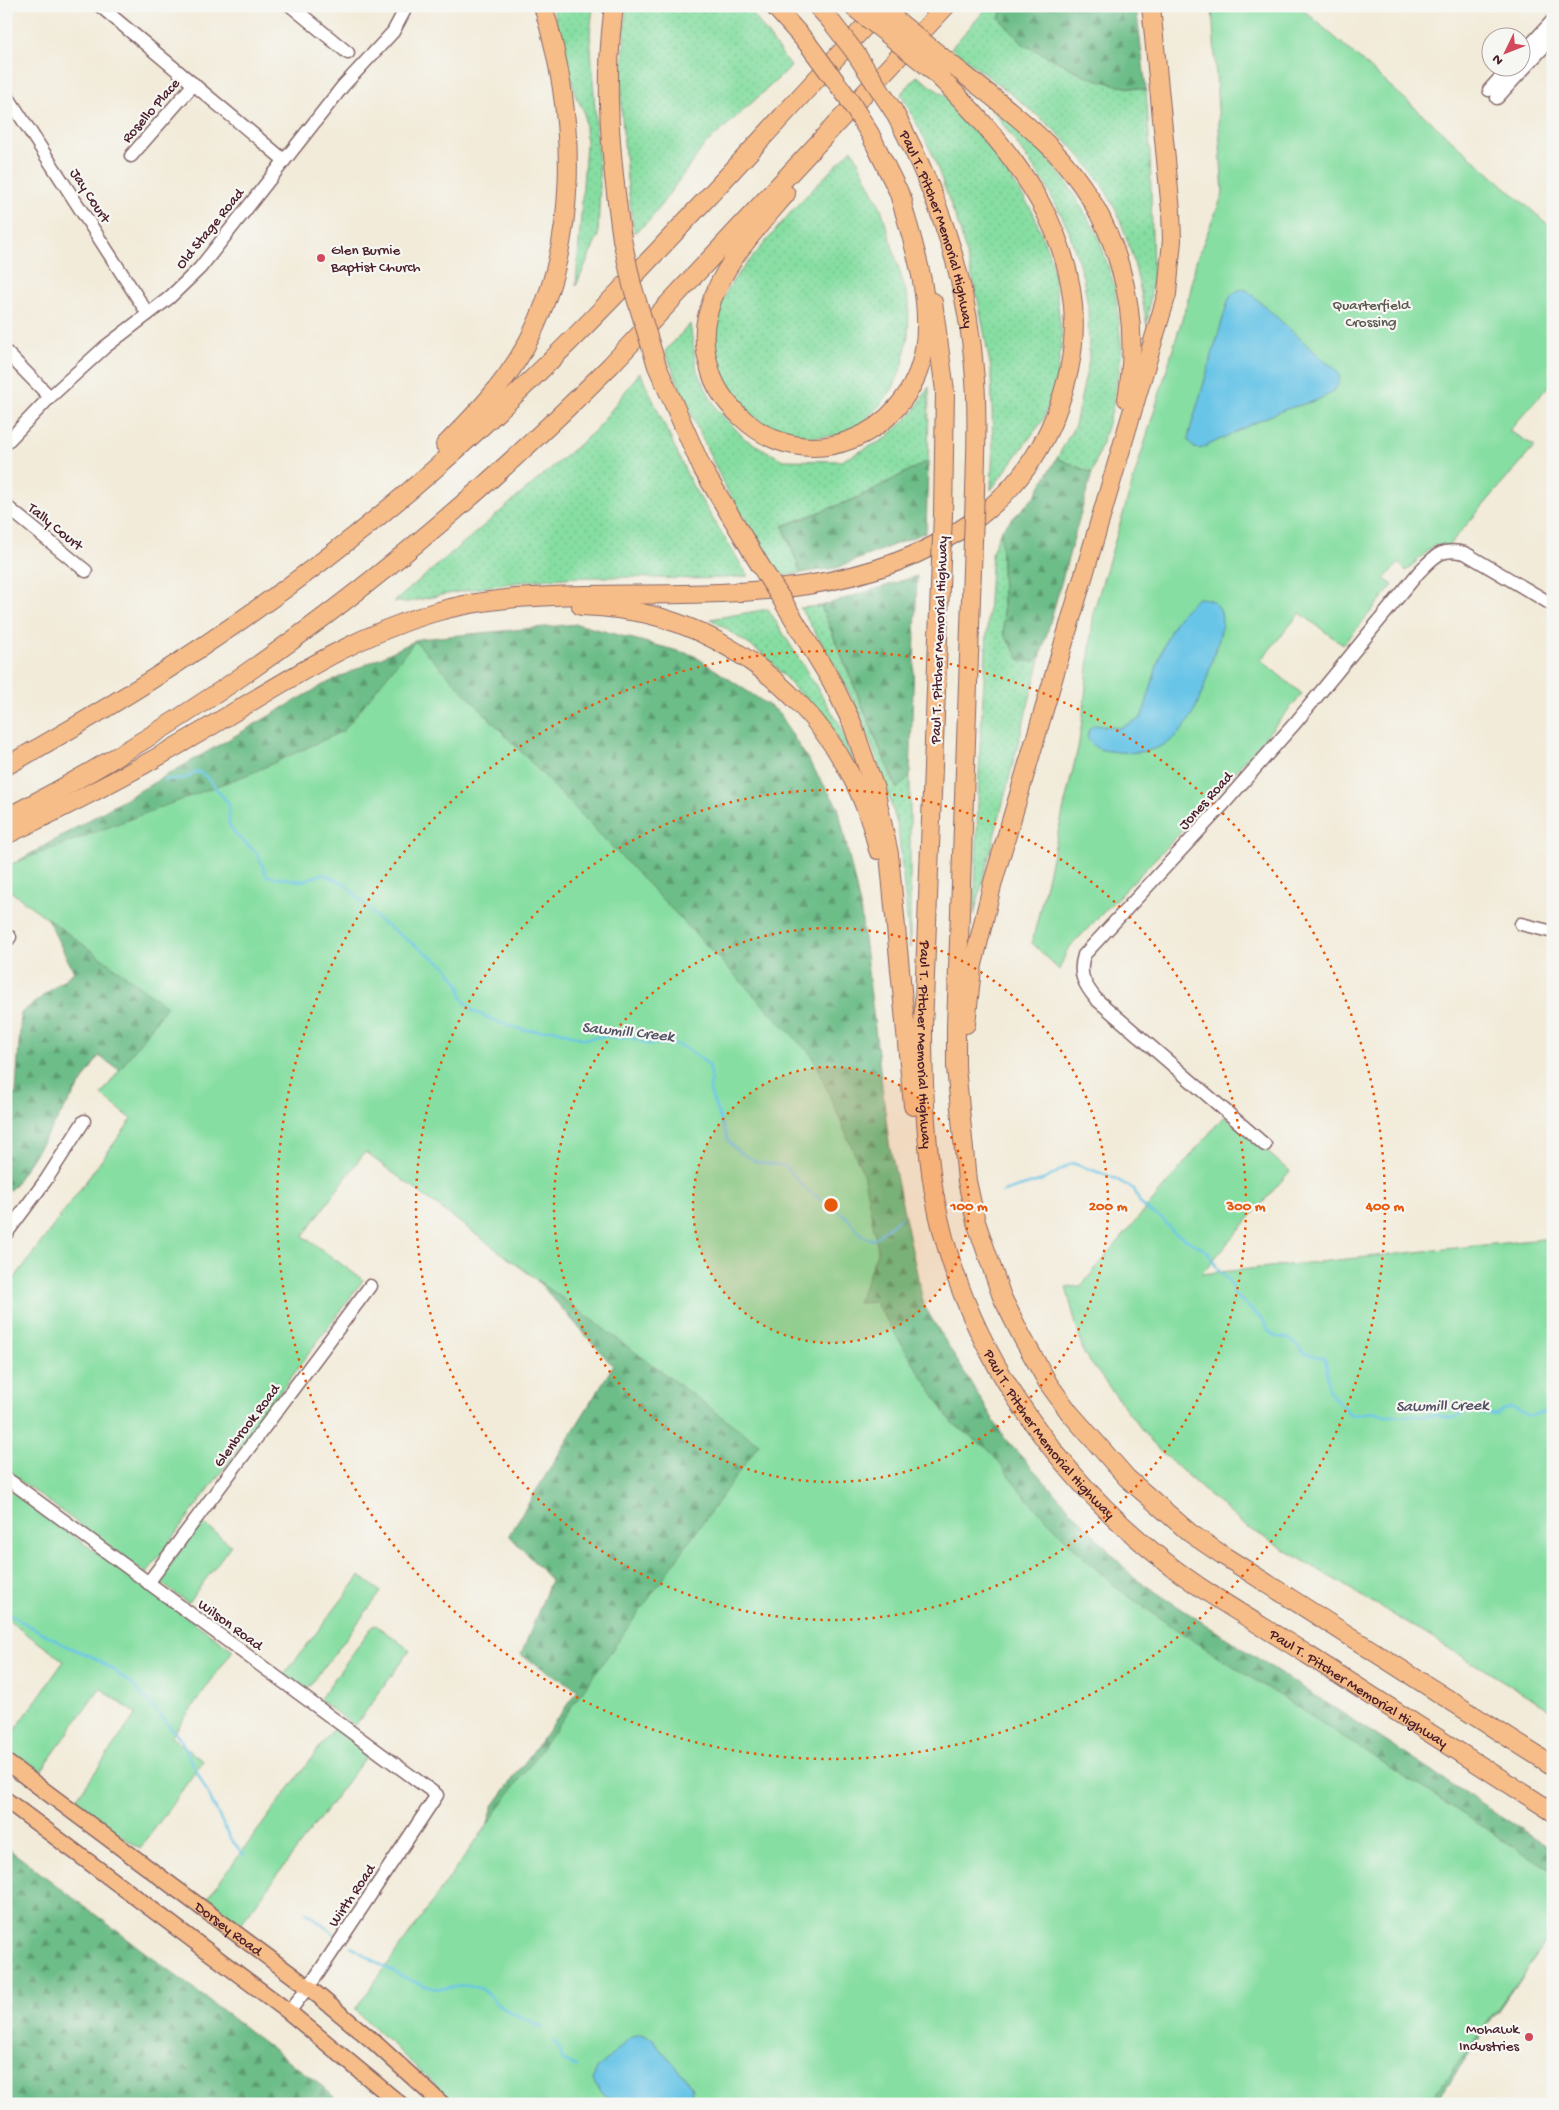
<svg xmlns="http://www.w3.org/2000/svg" width="1559" height="2110" font-family="'Gochi Hand',sans-serif">
  <style>
    .grass { fill: url(#grass-dots); stroke: #687e66 }
    .forest { fill: url(#forest-firs); stroke: #5b6e5a }
    .green { fill: #86dea2; stroke: #687e66 }
    .water { fill: #69c5e7; stroke: #5a7289 }
    .lines { fill: none; stroke-linecap: round; stroke-linejoin: round }
    .stream { stroke: #69c5e7; stroke-width: 2.5 }
    .minor-casing { stroke: #856668; stroke-width: 15 }
    .major-casing { stroke: #856668; stroke-width: 18 }
    .highway-casing { stroke: #856668; stroke-width: 20 }
    .minor { stroke: #fff; stroke-width: 12 }
    .major { stroke: #f7bd88; stroke-width: 15 }
    .highway { stroke: #f7bd88; stroke-width: 18 }
    .highway-bridge-casing { stroke: #856668; stroke-width: 20; stroke-linecap: butt }
    .highway-bridge { stroke: #f7bd88; stroke-width: 18 }
    .ring { fill: none; stroke: #e8590c; stroke-width: 2.5; stroke-dasharray: 2.5 5 }
    .poi-dot { fill: #d1495b; stroke: #f6f6f2; stroke-width: 2 }
    .labels { text-anchor: middle; stroke-width: 4.5; stroke-linejoin: round; paint-order: stroke }
    .street-label { font-size: 15px; fill: #4a1f2b; stroke: #f6f6f2 }
    .poi-label { font-size: 15px; fill: #4a1f2b; stroke: #f6f6f2; text-anchor: start }
    .park-label { font-size: 15px; fill: #5c584f; stroke: #f6f6f2 }
    .water-label { font-size: 16px; font-style: italic; fill: #535163; stroke: #f6f6f2 }
    .centre { fill: #e8590c; stroke: #f6f6f2; stroke-width: 2.5 }
    .ring-label { font-size: 15px; text-anchor: middle; font-weight: bold; fill: #e8590c; stroke: #f6f6f2; stroke-width: 4.5; stroke-linejoin: round; paint-order: stroke }
  </style>
  <defs>
    <pattern id="grass-dots" width="8" height="8" patternUnits="userSpaceOnUse" patternTransform="scale(1.25)"><rect width="8" height="8" fill="#86dea2"/><path d="M2 2h.1M6 6h.1" fill="none" stroke="#75be8c" stroke-width="1.8" stroke-linecap="round"/></pattern>
    <pattern id="forest-firs" width="22" height="20" patternUnits="userSpaceOnUse" patternTransform="scale(1.25)"><rect width="22" height="20" fill="#6cbd88"/><path d="M5 1l3.5 6h-7zM16 11l3.5 6h-7z" fill="#5b996f"/></pattern>
  </defs>
  <rect width="100%" height="100%" fill="#f6f6f2"/>
  <filter id="ink" filterUnits="userSpaceOnUse"><feTurbulence type="fractalNoise" baseFrequency=".02" numOctaves="2"/><feDisplacementMap in="SourceGraphic" scale="10" xChannelSelector="R" yChannelSelector="G"/><feConvolveMatrix kernelMatrix="1 2 1 2 8 2 1 2 1" color-interpolation-filters="sRGB"/></filter>
  <filter id="wash" filterUnits="userSpaceOnUse"><feTurbulence type="fractalNoise" baseFrequency=".0096" numOctaves="4" result="noise"/><feDisplacementMap in="SourceGraphic" scale="20" xChannelSelector="R" yChannelSelector="G"/><feGaussianBlur stdDeviation="1.12" result="paint"/><feColorMatrix in="noise" values="0 0 0 0 0 0 0 0 0 0 0 0 0 0 0 0 0 1.4 0 .05"/><feComposite in="paint" operator="in"/></filter>
  <g filter="url(#wash)">
    <rect width="100%" height="100%" fill="#f2ebd9"/>
    <g class="grass">
      <polygon points="552,6 593,6 590,34 600,183 598,236 576,286 586,143 584,111 576,97"/>
      <polygon points="626,6 747,6 791,67 703,147 650,220 634,233 627,179 621,105"/>
      <path d="M989 6H1001L1000 19 1120 86 1146 90 1150 151 1153 274 1147 326C1139 279 1129 230 1104 188 1072 134 1000 87 951 48Z"/>
      <polygon points="917,76 945,96 994,152 1033,212 1052,262 1062,336 1057,379 1043,420 991,490 993,445 991,369 978,300 960,230 932,153 901,94"/>
      <polygon points="987,102 1033,141 1067,183 1098,235 1115,288 1122,352 1112,411 1092,473 1057,458 1075,425 1089,361 1088,307 1083,277 1068,228 1044,182"/>
      <polygon points="852,149 881,208 909,303 908,335 903,364 893,388 880,405 858,427 841,435 801,438 779,433 743,409 719,376 712,341 713,318 733,280 799,203"/>
      <polygon points="690,324 697,371 717,410 745,439 783,460 841,461 885,439 913,413 929,387 928,461 857,498 783,526 801,573 781,576 726,489 694,421 665,351"/>
      <path d="M640 372 692 485 748 576C697 582 647 576 596 577 532 577 470 589 408 602H394L596 430Z"/>
      <polygon points="1001,530 1004,635 1036,661 1042,651 974,915 980,747 992,552"/>
      <polygon points="821,606 896,788 910,776 910,948 898,827 876,756 860,714 834,663 800,608"/>
      <polygon points="768,609 840,725 855,768 830,728 766,656 711,619"/>
    </g>
    <g class="forest">
      <polygon points="1001,6 1136,6 1146,90 1120,86 1088,77 1023,44 1000,19"/>
      <polygon points="1057,458 1092,473 1042,651 1036,661 1021,661 1004,635 1001,530 1034,497"/>
      <polygon points="928,461 926,532 836,568 801,573 783,526 857,498"/>
      <polygon points="917,576 910,776 897,789 821,606"/>
      <polygon points="577,624 693,655 777,711 838,807 860,906 889,1143 924,1306 1005,1439 1134,1578 1553,1850 1553,1929 1435,2104 1344,2104 481,1847 493,1806 578,1690 521,1655 551,1580 509,1535 613,1366 471,1206 366,1135 198,1124 99,1056 13,1187 6,1193 6,1104 16,1092 21,1013 74,972 18,861 323,685 419,639"/>
      <polygon points="6,1847 323,2087 341,2104 6,2104"/>
    </g>
    <g class="green">
      <polygon points="1212,6 1299,6 1553,229 1553,381 1509,431 1535,446 1449,545 1433,546 1406,571 1399,563 1384,579 1393,585 1343,645 1300,613 1261,660 1302,694 1204,808 1067,950 1059,970 1032,943 1078,748 1083,715 1094,610 1190,293 1196,261 1223,194"/>
      <polygon points="415,641 813,1057 863,1173 878,1250 858,1303 875,1302 951,1422 989,1450 1027,1499 1084,1558 1122,1592 1171,1626 1553,1872 1553,1932 1428,2104 456,2104 355,2010 759,1444 365,1152 303,1236 363,1280 146,1574 6,1470 6,1290 132,1119 101,1095 167,1006 6,888 6,866 254,772 343,731"/>
      <polygon points="1224,1116 1290,1171 1201,1274 1553,1238 1553,1711 1244,1525 1193,1481 1152,1443 1084,1354 1066,1287 1081,1286"/>
      <polygon points="6,1488 233,1650 171,1737 203,1761 140,1849 74,1802 136,1714 100,1688 38,1775 6,1753 6,1743 64,1661 6,1619"/>
      <polygon points="201,1522 231,1545 188,1603 158,1581"/>
      <polygon points="360,1576 381,1592 306,1691 284,1675"/>
      <polygon points="374,1624 410,1650 355,1726 319,1700"/>
      <polygon points="334,1728 368,1754 240,1925 206,1900"/>
    </g>
    <g class="water">
      <path d="M1241 289 1247 290 1327 363C1338 368 1345 379 1334 390 1322 402 1300 404 1284 410 1256 421 1228 436 1200 449L1194 448 1188 440 1190 430 1228 301 1232 294Z"/>
      <path d="M1198 598C1208 598 1218 601 1221 613 1225 628 1216 647 1212 661 1197 712 1183 758 1118 752 1103 750 1094 751 1087 737L1089 729 1095 725 1120 728 1141 718C1156 680 1161 622 1198 598Z"/>
      <polygon points="641,2034 651,2038 683,2074 692,2088 690,2104 619,2104 602,2093 595,2084 593,2079 597,2069 631,2037"/>
    </g>
    <g class="lines">
      <g class="stream">
        <path d="M164 780 187 778 196 771C211 776 217 793 229 803V824L234 833 257 853 267 876 302 881 323 874 345 884 380 921 447 967 460 986 462 998 473 1011 505 1025 524 1030 541 1031 553 1029 584 1039 605 1036 618 1038H634L647 1044H675L689 1050 709 1065 711 1074 710 1092 729 1142 739 1152 757 1162 785 1166 806 1189 845 1216 863 1236 873 1240 900 1218"/>
        <path d="M1003 1192 1046 1179 1072 1163 1112 1177 1134 1189 1140 1203 1151 1213 1163 1219 1172 1231 1207 1251 1219 1271 1225 1276 1231 1284 1234 1294 1263 1320 1269 1331 1276 1337 1290 1338 1304 1353 1324 1358C1330 1368 1325 1379 1329 1390 1333 1400 1344 1407 1351 1415L1374 1412 1385 1416 1435 1415 1452 1418 1463 1413 1482 1412 1496 1415C1511 1404 1513 1406 1528 1416L1553 1411"/>
        <polyline points="6,1613 68,1647 91,1656 114,1670 137,1689 181,1740 230,1838 244,1855"/>
        <polyline points="306,1912 333,1933"/>
        <path d="M351 1946C374 1961 407 1982 433 1988 449 1991 464 1982 479 1988 487 1991 492 1999 499 2005 512 2016 529 2018 542 2028"/>
        <polyline points="554,2041 559,2048 563,2061 576,2066"/>
      </g>
    </g>
  </g>
  <g filter="url(#ink)">
    <g class="lines">
      <defs>
        <g id="minor">
          <polyline points="100,6 284,160"/>
          <polyline points="291,6 348,53"/>
          <polyline points="1522,54 1553,20"/>
          <polyline points="1489,90 1509,68"/>
          <polyline points="6,94 148,314"/>
          <polyline points="1497,98 1553,37"/>
          <polyline points="131,156 194,84"/>
          <polyline points="6,352 50,397"/>
          <polyline points="6,443 50,397 105,347 169,298 200,268 343,86 393,32 407,6"/>
          <polyline points="6,506 86,571"/>
          <polyline points="1521,924 1553,932"/>
          <polyline points="6,942 10,937"/>
          <path d="M1265 1145 1096 999C1084 984 1078 974 1084 955L1221 807 1296 722 1419 572C1435 556 1441 547 1465 553L1553 605"/>
          <polyline points="6,1234 46,1180 84,1121"/>
          <polyline points="6,1478 437,1795 317,1975 289,2012"/>
          <polyline points="148,1583 370,1286"/>
        </g>
        <g id="major">
          <path id="s1" d="M6 1762 308 1987 374 2042 442 2104"/>
          <polyline points="6,1800 289,2012 400,2104"/>
        </g>
        <g id="highway">
          <path d="M614 6C603 84 611 162 622 239"/>
          <polyline points="774,6 808,44"/>
          <polyline points="817,6 830,20"/>
          <path d="M942 57C978 86 1017 114 1050 147 1116 214 1143 308 1127 399"/>
          <path id="s2" d="M893 110C939 194 969 284 975 380 978 417 976 454 975 491"/>
          <polyline points="870,134 903,201"/>
          <path d="M786 194C755 230 720 267 708 313 703 330 704 348 709 365 713 385 725 402 740 416 806 481 909 436 924 350 933 297 912 240 898 190"/>
          <polyline points="933,302 945,391 943,515"/>
          <polyline points="657,366 702,468 760,565"/>
          <path d="M445 445C475 415 503 386 524 349 581 245 577 117 543 6"/>
          <polyline points="973,541 956,1027 956,1067 967,1181 976,1222 1002,1297 1022,1337 1048,1383 1069,1412 1127,1478 1190,1533 1224,1556 1553,1766"/>
          <path id="s3" d="M941 560 923 1027C923 1083 925 1138 934 1193 960 1339 1049 1469 1163 1560 1208 1596 1260 1624 1308 1655 1389 1707 1471 1759 1553 1812"/>
          <polyline points="784,603 832,682 852,723 875,789 889,854 913,1106"/>
          <path d="M581 606C607 607 633 610 659 617 766 648 855 741 878 850"/>
          <path d="M6 766C159 681 306 583 437 467 596 327 736 165 880 10"/>
          <path d="M6 818C231 702 433 544 611 365L946 6"/>
          <path d="M6 835C70 805 133 772 194 736 273 690 344 639 432 613 482 598 535 596 588 595 717 593 858 602 969 524 1024 485 1054 436 1069 370 1095 247 1013 148 931 69"/>
          <polyline points="966,1024 972,969 993,882 1167,294 1172,240 1171,211 1151,6"/>
        </g>
      </defs>
      <use href="#minor" class="minor-casing"/>
      <use href="#major" class="major-casing"/>
      <use href="#highway" class="highway-casing"/>
      <use href="#minor" class="minor"/>
      <use href="#major" class="major"/>
      <use href="#highway" class="highway"/>
      <defs>
        <g id="highway-bridge">
          <polyline points="852,6 931,69"/>
          <polyline points="879,6 942,57"/>
          <polyline points="830,20 854,51 893,110"/>
          <polyline points="808,44 848,98 870,134"/>
          <polyline points="622,239 632,285 657,366"/>
          <polyline points="973,541 975,491"/>
          <polyline points="941,560 943,515"/>
          <polyline points="760,565 784,603"/>
        </g>
      </defs>
      <use href="#highway-bridge" class="highway-bridge-casing"/>
      <use href="#highway-bridge" class="highway-bridge"/>
    </g>
  </g>
  <circle cx="831" cy="1205" r="138" fill="#e8590c" fill-opacity=".12"/>
  <g class="ring">
    <circle cx="831" cy="1205" r="138"/>
    <circle cx="831" cy="1205" r="277"/>
    <circle cx="831" cy="1205" r="415"/>
    <circle cx="831" cy="1205" r="554"/>
  </g>
  <g class="poi-dot">
    <circle cx="321" cy="258" r="5"/>
    <circle cx="1529" cy="2037" r="5"/>
  </g>
  <g class="labels">
    <g class="street-label">
      <text transform="translate(150 110) rotate(-49)" y="5">Rosello Place</text>
      <text transform="translate(91 195) rotate(57)" y="5">Jay Court</text>
      <text transform="translate(209 228) rotate(-51)" y="5">Old Stage Road</text>
      <text dy="5" stroke="none"><textPath href="#s2" startOffset="128">Paul T. Pitcher Memorial Highway</textPath></text>
      <text transform="translate(56 526) rotate(39)" y="5">Tally Court</text>
      <text transform="translate(938 640) rotate(-88)" y="5">Paul T. Pitcher Memorial Highway</text>
      <text transform="translate(1205 800) rotate(-48)" y="5">Jones Road</text>
      <text dy="5" stroke="none"><textPath href="#s3" startOffset="485">Paul T. Pitcher Memorial Highway</textPath></text>
      <text transform="translate(246 1425) rotate(-53)" y="5">Glenbrook Road</text>
      <text dy="5" stroke="none"><textPath href="#s3" startOffset="905">Paul T. Pitcher Memorial Highway</textPath></text>
      <text transform="translate(231 1624) rotate(36)" y="5">Wilson Road</text>
      <text dy="5" stroke="none"><textPath href="#s3" startOffset="1310">Paul T. Pitcher Memorial Highway</textPath></text>
      <text transform="translate(351 1895) rotate(-56)" y="5">Wirth Road</text>
      <text dy="5" stroke="none"><textPath href="#s1" startOffset="278">Dorsey Road</textPath></text>
    </g>
    <g class="poi-label">
      <text x="331" y="254">Glen Burnie<tspan x="331" dy="17">Baptist Church</tspan></text>
      <text x="1519" y="2033" text-anchor="end">Mohawk<tspan x="1519" dy="17">Industries</tspan></text>
    </g>
    <g class="park-label">
      <text x="1371" y="309">Quarterfield<tspan x="1371" dy="17">Crossing</tspan></text>
    </g>
    <g class="water-label">
      <text transform="translate(628 1030) rotate(6)" y="6">Sawmill Creek</text>
      <text transform="translate(1442 1404) rotate(-1)" y="6">Sawmill Creek</text>
    </g>
  </g>
  <circle cx="831" cy="1205" r="8" class="centre"/>
  <g class="ring-label">
    <text x="969" y="1210">100 m</text>
    <text x="1108" y="1210">200 m</text>
    <text x="1246" y="1210">300 m</text>
    <text x="1385" y="1210">400 m</text>
  </g>
  <rect width="1559" height="2110" fill="none" stroke="#f6f6f2" stroke-width="25"/>
  <g transform="translate(1506 52) rotate(227)"><circle r="24" fill="#f6f6f2" stroke="#b1a0a2"/>
  <path d="M0-4L9 19L0 12L-9 19Z" fill="#d1495b"/>
  <text y="-8" font-size="14" font-weight="bold" text-anchor="middle" fill="#4a1f2b">N</text>
  </g>
</svg>
